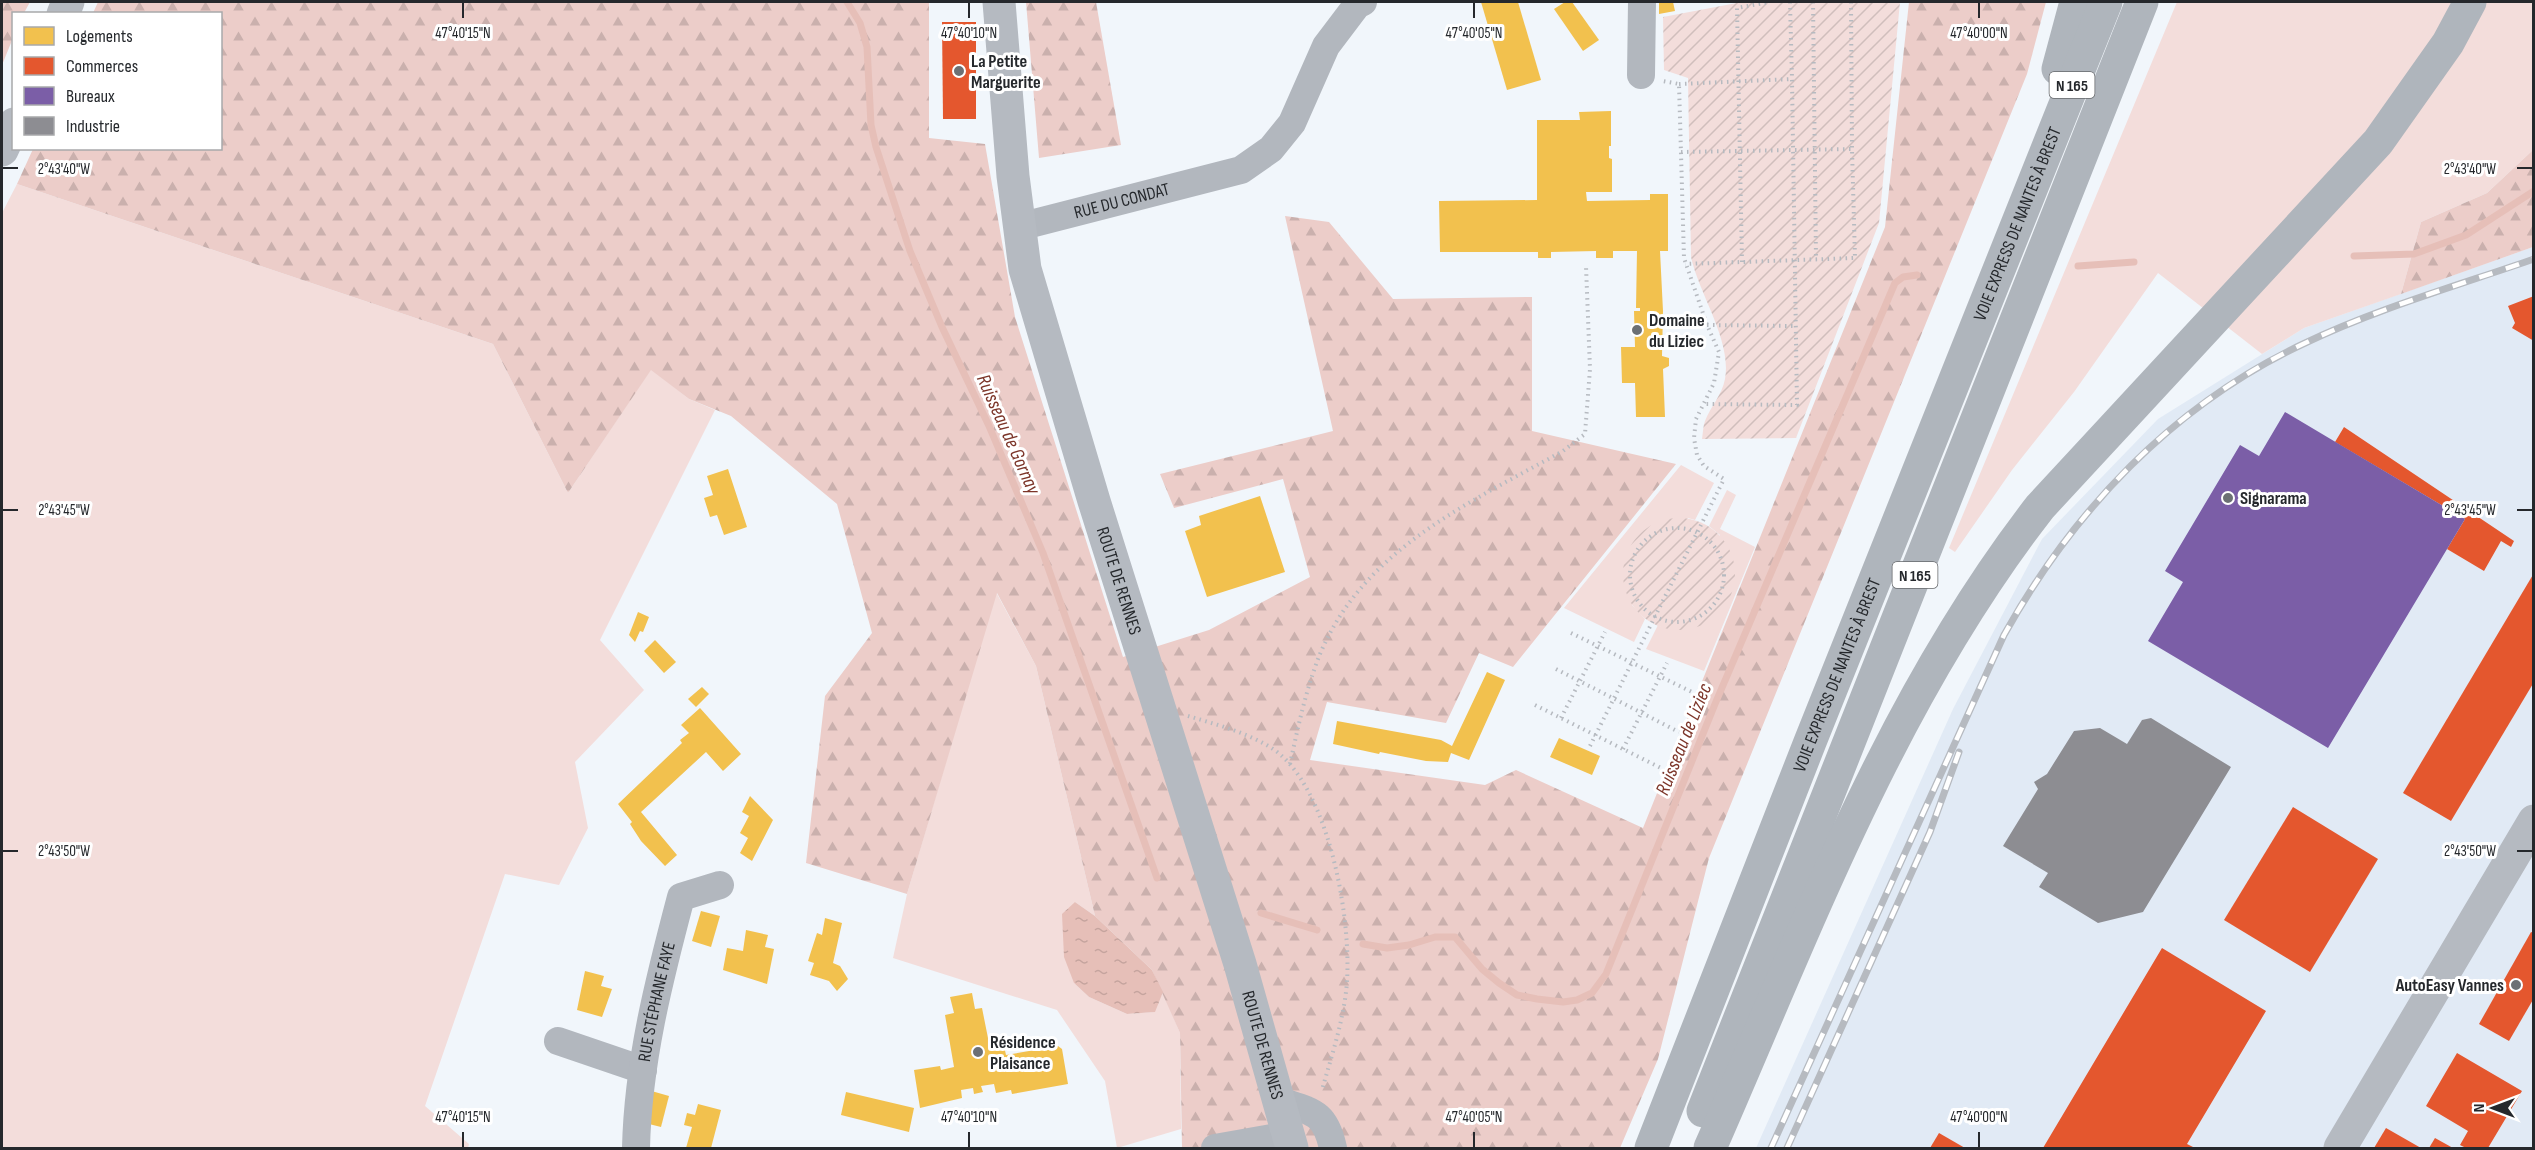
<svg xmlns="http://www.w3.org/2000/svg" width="2535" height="1150" font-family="'Sofia Sans Condensed',sans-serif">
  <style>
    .built { fill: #e1eaf5 }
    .grass { fill: #f3dddb }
    .forest { fill: url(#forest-firs) }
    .garden { fill: url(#garden-furrows) }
    .water { fill: url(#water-ripples) }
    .homes { fill: #f2c14e }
    .shops { fill: #e4572e }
    .offices { fill: #7b5ea7 }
    .industry { fill: #8d8d92 }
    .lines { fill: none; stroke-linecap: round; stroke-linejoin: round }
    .stream { stroke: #e6bfb8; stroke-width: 7 }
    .path { stroke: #b6bac0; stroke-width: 4; stroke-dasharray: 1.5 4.5; stroke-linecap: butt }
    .minor { stroke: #b2b7be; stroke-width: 28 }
    .major { stroke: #b5bac1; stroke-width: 33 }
    .highway { stroke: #afb5bc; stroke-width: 33 }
    .rail-casing { stroke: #b6bac0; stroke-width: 7 }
    .rail { stroke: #fff; stroke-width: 4.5; stroke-dasharray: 14; stroke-linecap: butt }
    .ticks { fill: none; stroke: #25282c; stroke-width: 2 }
    .poi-dot { fill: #6c7074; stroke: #fff; stroke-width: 2 }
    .labels { text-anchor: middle; stroke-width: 6; stroke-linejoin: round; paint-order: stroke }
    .shield { fill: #fff; stroke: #66686b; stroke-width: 1.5 }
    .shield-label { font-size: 16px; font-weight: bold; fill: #25282c }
    .poi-label { font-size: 18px; font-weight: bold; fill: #25282c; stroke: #fff; text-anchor: start }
    .street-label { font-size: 18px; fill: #25282c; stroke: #fff }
    .water-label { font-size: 20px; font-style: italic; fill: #7c3529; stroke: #fff }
    .ticks-label { font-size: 15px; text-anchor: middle; fill: #25282c; stroke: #fff; stroke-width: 6; stroke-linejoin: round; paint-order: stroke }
  </style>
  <defs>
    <pattern id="forest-firs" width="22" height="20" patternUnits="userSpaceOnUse" patternTransform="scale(1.5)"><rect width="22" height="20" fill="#eccdc9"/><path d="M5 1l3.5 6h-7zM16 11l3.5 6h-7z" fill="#cab0ad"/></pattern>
    <pattern id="garden-furrows" width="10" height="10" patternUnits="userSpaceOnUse" patternTransform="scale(1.5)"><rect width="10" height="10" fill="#f3dddb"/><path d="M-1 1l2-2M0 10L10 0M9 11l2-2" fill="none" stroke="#d0bebc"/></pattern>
    <pattern id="water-ripples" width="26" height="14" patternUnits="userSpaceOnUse" patternTransform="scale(1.5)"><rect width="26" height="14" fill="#e6bfb8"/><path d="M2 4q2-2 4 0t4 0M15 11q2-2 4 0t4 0" fill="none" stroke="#c5a49e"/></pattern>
  </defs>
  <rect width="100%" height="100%" fill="#f1f6fb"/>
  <polygon class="built" points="2533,247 2533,1148 1756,1148 1953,709 2042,539 2158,419 2304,328"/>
  <g class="grass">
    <polygon points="2177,2 2533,2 2533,150 2487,193 2421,222 2401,294 2304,328 2262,354 2158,273 2074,392 2012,470 1955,552 1949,548"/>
    <polygon points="17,184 493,344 568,493 651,369 689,399 715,410 600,640 644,690 575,762 588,828 559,885 505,874 425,1106 469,1144 468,1148 2,1148 2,213"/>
    <polygon points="1681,465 1714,483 1695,520 1688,518 1632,605 1645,619 1634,642 1564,608"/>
    <polygon points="1727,490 1736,495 1720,529 1755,547 1704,671 1646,649 1658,625 1662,627 1720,535 1709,526"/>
    <polygon points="996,592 1036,666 1095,916 1075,902 1074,983 1089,997 1127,1014 1154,1012 1163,992 1180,1033 1181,1129 1117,1148 1105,1081 1057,1010 893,958 907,894"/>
  </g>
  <g class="forest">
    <polygon points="2,2 30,2 24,13 14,14 13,38 2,65"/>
    <polygon points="98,2 929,2 929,138 985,144 1015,317 1123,657 1209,630 1310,577 1283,479 1174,508 1160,474 1333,431 1285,216 1329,222 1393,299 1532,297 1532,431 1676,464 1513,667 1479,653 1446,723 1327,702 1310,760 1485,785 1516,770 1643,828 1885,227 1909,2 2046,2 2027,74 1709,858 1658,1059 1620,1148 1182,1148 1180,1033 1152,970 1095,916 1036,666 997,593 907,894 806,863 825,696 872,633 837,504 731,416 689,399 651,370 568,493 493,344 17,184 33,149 220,148 220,14 93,13"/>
    <polygon points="1026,2 1096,2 1121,145 1039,158"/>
    <polygon points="2533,150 2533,247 2401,294 2421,222 2487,193"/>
  </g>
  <g class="garden">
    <path d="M1742 2H1900L1879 223 1796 438 1702 439C1703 433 1703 426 1705 421 1711 406 1722 395 1725 379 1732 341 1699 294 1691 257L1688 78 1664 70 1663 17Z"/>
    <circle cx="1679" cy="574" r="56"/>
  </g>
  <polygon class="water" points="1075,902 1095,916 1152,970 1163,992 1155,1012 1127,1014 1089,997 1074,983 1064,957 1062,914"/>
  <g class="homes">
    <polygon points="1481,2 1518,2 1541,80 1507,90"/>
    <polygon points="1565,2 1572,2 1599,40 1583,51 1554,9"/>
    <polygon points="1659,2 1673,2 1675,11 1659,14"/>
    <polygon points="1611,111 1611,146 1609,146 1609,158 1612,159 1612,192 1586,192 1587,201 1650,200 1650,194 1668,194 1668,251 1660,251 1663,311 1662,356 1669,358 1669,366 1663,369 1665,417 1636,417 1635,383 1622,383 1621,347 1635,347 1634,311 1640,311 1640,308 1636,308 1637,251 1613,251 1613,258 1596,258 1596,251 1551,252 1551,258 1538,258 1538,252 1440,252 1439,201 1537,200 1537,120 1580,120 1579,112"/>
    <polygon points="728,469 747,527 724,535 717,515 710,517 704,498 713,495 707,476"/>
    <polygon points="1260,496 1285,572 1207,597 1185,531 1201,525 1199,516"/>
    <polygon points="638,612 649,617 643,632 640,631 635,642 629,635"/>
    <polygon points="655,640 676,662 664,673 644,651"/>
    <polygon points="1487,672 1505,680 1469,760 1451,753 1448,762 1426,761 1380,752 1379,754 1333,744 1337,721 1441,740 1452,746"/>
    <polygon points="702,687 709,694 696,707 688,699"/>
    <polygon points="700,708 741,754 723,771 706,752 641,812 677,855 665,866 641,841 630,824 632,822 618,804 682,743 680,740 689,733 681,725"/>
    <polygon points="1559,738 1600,756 1592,775 1550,757"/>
    <polygon points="750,796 773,820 752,861 740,853 748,838 740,833 749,816 742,812"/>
    <polygon points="701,911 720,916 711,947 692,941"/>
    <polygon points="825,918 842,923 833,963 840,966 848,979 837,991 829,981 810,975 814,963 808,961 817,933 822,935"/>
    <polygon points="746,930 768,935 765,947 774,949 767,984 723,970 727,948 743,951"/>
    <polygon points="585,971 604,976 601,986 612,989 602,1017 577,1010"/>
    <polygon points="972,993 975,1009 982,1008 989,1043 1003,1041 1006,1055 1058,1046 1062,1049 1068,1084 1012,1094 1011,1090 996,1093 994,1084 981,1086 983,1092 974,1094 973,1088 961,1090 962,1098 920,1108 914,1070 940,1066 941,1070 954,1067 945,1015 954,1013 950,997"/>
    <polygon points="648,1090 669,1096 661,1127 645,1123"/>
    <polygon points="846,1092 914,1108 909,1132 841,1115"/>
    <polygon points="698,1104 721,1110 711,1148 686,1148 692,1127 684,1125 687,1113 695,1115"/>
  </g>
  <g class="shops">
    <polygon points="942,22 976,22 976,119 943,119"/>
    <polygon points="2534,296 2534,341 2512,328 2515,323 2508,306"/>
    <polygon points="2344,427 2514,541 2511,547 2501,541 2484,571 2447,549 2465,519 2335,442"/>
    <polygon points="2534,573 2534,682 2451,821 2403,793"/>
    <polygon points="2293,807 2378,859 2310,972 2224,920"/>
    <polygon points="2531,932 2534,933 2534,998 2509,1041 2479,1024"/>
    <polygon points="2162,948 2266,1011 2187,1144 2195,1148 2043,1148"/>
    <polygon points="2457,1053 2522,1091 2488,1148 2466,1148 2460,1145 2468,1131 2426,1106"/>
    <polygon points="2386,1128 2421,1148 2374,1148"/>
    <polygon points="1939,1133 1965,1148 1930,1148"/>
    <polygon points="2435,1138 2453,1148 2429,1148"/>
  </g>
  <polygon class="offices" points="2285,412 2465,519 2328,748 2148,641 2183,582 2165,571 2240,445 2259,456"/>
  <polygon class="industry" points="2151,718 2231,767 2143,912 2098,923 2039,887 2048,873 2003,846 2038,789 2034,782 2047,774 2074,731 2100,728 2127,744 2142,720"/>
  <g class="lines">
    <g class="stream">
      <polyline points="847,2 860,23 867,47 871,125 876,147 910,251 942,327 989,426 1043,553 1157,878"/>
      <polyline points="2354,256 2414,254 2466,235 2534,191"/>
      <polyline points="2078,266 2134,262"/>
      <polyline points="1261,913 1317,930"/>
      <polyline points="1363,944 1387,948 1409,945 1435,937 1455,937 1482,969 1499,983 1517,995 1537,999 1563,1002 1577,1000 1592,993 1606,974 1715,704 1895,283 1903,277 1917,275"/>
    </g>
    <g class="path">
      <polyline points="1790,2 1792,79"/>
      <polyline points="1813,2 1816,260"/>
      <polyline points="1851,2 1852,149"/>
      <polyline points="1679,84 1792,79 1797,405 1704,404"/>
      <polyline points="1681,152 1852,149 1855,258 1685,264"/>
      <polyline points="1742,262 1737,8 1770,2"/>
      <polyline points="1707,325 1796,326"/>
      <circle cx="1677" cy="575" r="47"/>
      <polyline points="1571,633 1692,692"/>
      <polyline points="1556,669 1679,732"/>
      <polyline points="1535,705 1663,769"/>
      <path d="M1188 716C1215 724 1245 732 1270 747 1330 783 1354 928 1346 992 1342 1025 1331 1058 1322 1090"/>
      <polyline points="1561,718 1605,632"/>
      <polyline points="1590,746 1724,479 1704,466 1697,455 1694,438 1696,419 1714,383 1719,352 1707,325 1684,258 1679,84 1663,81"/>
      <polyline points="1623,749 1667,663"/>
      <path d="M1290 764C1298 727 1306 689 1320 654 1364 549 1469 503 1563 451L1585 434 1590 369 1586 266"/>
    </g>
    <g class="minor">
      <polyline points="1641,75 1642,2"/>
      <path id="s1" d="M1019 227 1241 170 1271 149 1292 123 1326 46 1357 5 1363 2"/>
      <polyline points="558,1041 643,1070"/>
      <path d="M1280 1101C1313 1112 1325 1112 1333 1148"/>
      <path id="s2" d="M636 1148C638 1062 659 980 681 897L720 885"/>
      <polyline points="1215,1148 1289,1135"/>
    </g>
    <g class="major">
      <path id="s3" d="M999 2 1013 176 1025 269 1094 501 1240 964 1292 1148"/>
      <polyline points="63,14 68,2"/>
      <polyline points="2,150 14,124"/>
      <polyline points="2340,1148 2534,821"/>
    </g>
    <g class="highway">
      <polyline points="2058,69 2076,2"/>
      <polyline points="1703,1111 2142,2"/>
      <path id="s4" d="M1651 1148 1810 742 2106 2"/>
      <path d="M1710 1148C1807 927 1890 700 2040 507L2378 142 2448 43 2470 2"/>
    </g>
    <defs>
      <g id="rail">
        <path d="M1771 1148 2004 635C2073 511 2173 405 2303 344 2376 309 2456 286 2534 259"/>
        <polyline points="1787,1148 1930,832 1959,752"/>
      </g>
    </defs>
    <use href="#rail" class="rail-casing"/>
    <use href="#rail" class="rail"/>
  </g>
  <path class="ticks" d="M463 3V18M969 3V18M1474 3V18M1979 3V18M3 168H18M2517 168H2532M3 510H18M2517 510H2532M3 851H18M2517 851H2532M463 1132V1147M969 1132V1147M1474 1132V1147M1979 1132V1147"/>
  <g class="poi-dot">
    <circle cx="959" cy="71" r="6"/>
    <circle cx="1637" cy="330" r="6"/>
    <circle cx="2228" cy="498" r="6"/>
    <circle cx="2516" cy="985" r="6"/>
    <circle cx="978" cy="1052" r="6"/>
  </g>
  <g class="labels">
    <g class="shield">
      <rect x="2049.5" y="72" width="45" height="26" rx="4.5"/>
      <rect x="1892.5" y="562" width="45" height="26" rx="4.5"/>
    </g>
    <g class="shield-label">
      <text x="2072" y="91">N 165</text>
      <text x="1915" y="581">N 165</text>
    </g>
    <g class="poi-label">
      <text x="971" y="67">La Petite<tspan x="971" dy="21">Marguerite</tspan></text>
      <text x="1649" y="326">Domaine<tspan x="1649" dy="21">du Liziec</tspan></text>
      <text x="2240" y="504">Signarama</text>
      <text x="2504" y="991" text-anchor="end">AutoEasy Vannes</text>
      <text x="990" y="1048">Résidence<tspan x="990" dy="21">Plaisance</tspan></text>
    </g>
    <g class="street-label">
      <text dy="6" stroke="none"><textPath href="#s1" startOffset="106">RUE DU CONDAT</textPath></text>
      <text dy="6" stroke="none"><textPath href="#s4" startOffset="994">VOIE EXPRESS DE NANTES À BREST</textPath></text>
      <text dy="6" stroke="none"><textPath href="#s3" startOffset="594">ROUTE DE RENNES</textPath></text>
      <text dy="6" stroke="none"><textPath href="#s4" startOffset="508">VOIE EXPRESS DE NANTES À BREST</textPath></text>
      <text dy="6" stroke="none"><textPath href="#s2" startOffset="148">RUE STÉPHANE FAYE</textPath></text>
      <text dy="6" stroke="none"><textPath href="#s3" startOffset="1080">ROUTE DE RENNES</textPath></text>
    </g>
    <g class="water-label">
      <text transform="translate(1009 434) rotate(66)" y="7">Ruisseau de Gornay</text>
      <text transform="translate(1683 739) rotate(-68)" y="7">Ruisseau de Liziec</text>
    </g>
  </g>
  <g class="ticks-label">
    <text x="463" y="38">47°40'15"N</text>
    <text x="969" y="38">47°40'10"N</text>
    <text x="1474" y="38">47°40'05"N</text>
    <text x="1979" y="38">47°40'00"N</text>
    <text x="2470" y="174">2°43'40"W</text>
    <text x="64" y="174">2°43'40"W</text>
    <text x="2470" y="515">2°43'45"W</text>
    <text x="64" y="515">2°43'45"W</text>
    <text x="2470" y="856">2°43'50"W</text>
    <text x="64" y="856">2°43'50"W</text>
    <text x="463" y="1122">47°40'15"N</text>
    <text x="969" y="1122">47°40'10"N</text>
    <text x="1474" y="1122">47°40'05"N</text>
    <text x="1979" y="1122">47°40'00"N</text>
  </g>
  <rect width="2535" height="1150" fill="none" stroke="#25282c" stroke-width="6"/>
  <rect x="12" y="12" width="210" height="138" fill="#ffffff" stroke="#a8a9ab" stroke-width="1.5"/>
  <rect x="24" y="27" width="30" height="18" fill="#f2c14e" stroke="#a8a9ab" stroke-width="1.5"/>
  <text x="66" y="42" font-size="18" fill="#25282c">Logements</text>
  <rect x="24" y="57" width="30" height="18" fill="#e4572e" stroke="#a8a9ab" stroke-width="1.5"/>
  <text x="66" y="72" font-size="18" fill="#25282c">Commerces</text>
  <rect x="24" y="87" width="30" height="18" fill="#7b5ea7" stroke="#a8a9ab" stroke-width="1.5"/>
  <text x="66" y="102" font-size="18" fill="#25282c">Bureaux</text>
  <rect x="24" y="117" width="30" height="18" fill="#8d8d92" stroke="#a8a9ab" stroke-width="1.5"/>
  <text x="66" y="132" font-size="18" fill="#25282c">Industrie</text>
  <g transform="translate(2493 1108) rotate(270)" stroke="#ffffff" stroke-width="4.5" paint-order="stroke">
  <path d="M0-4.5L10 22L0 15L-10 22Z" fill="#25282c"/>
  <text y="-9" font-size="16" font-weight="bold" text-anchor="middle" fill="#25282c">N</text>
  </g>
</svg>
